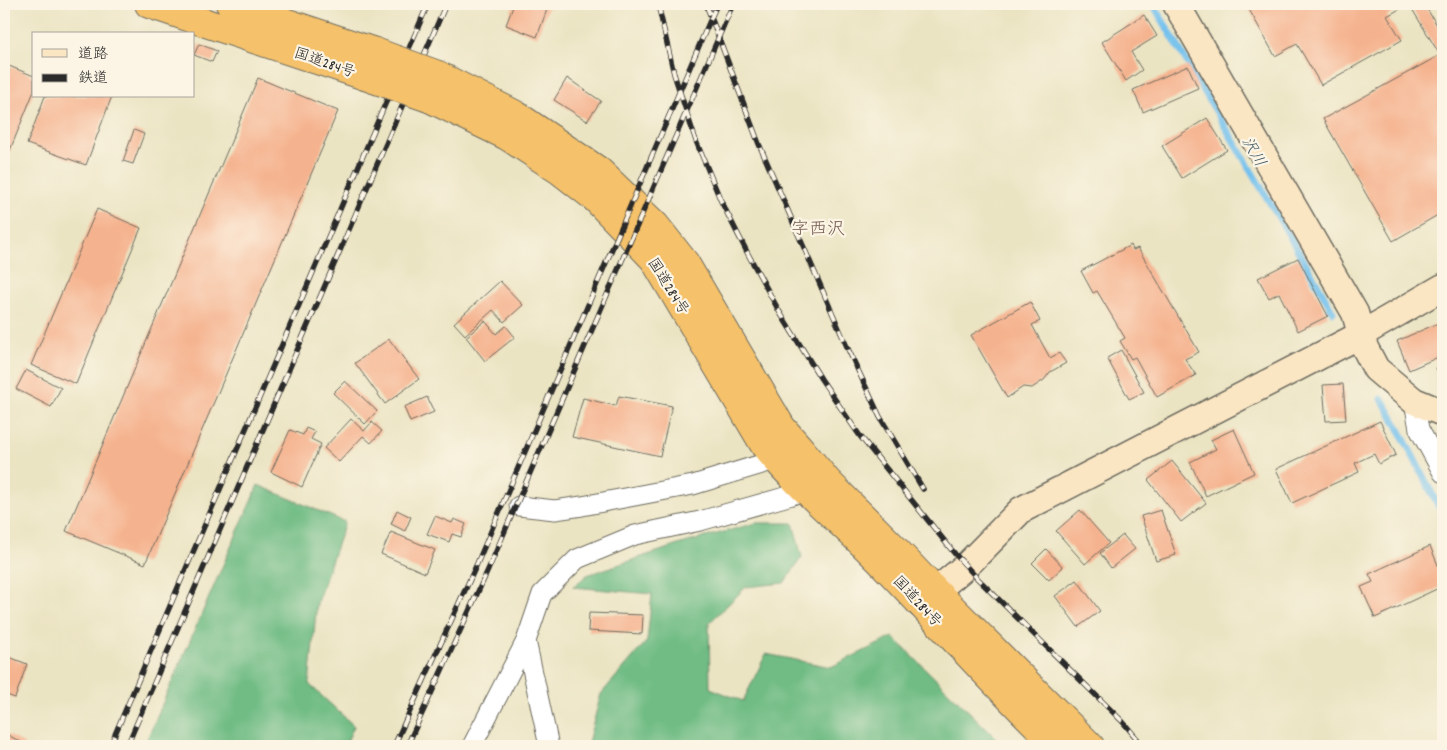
<svg xmlns="http://www.w3.org/2000/svg" width="1447" height="750" font-family="Dekko,'Klee One',sans-serif">
  <style>
    .forest { fill: #70bc84; stroke: #4e7458 }
    .lines { fill: none; stroke-linecap: round; stroke-linejoin: round }
    .stream { stroke: #73c1ed; stroke-width: 7 }
    .building { fill: #f5b28e }
    .street-casing { stroke: #6e6c60; stroke-width: 21 }
    .secondary-casing { stroke: #6e6c60; stroke-width: 29 }
    .highway-casing { stroke: #6e6c60; stroke-width: 30 }
    .street { stroke: #fff; stroke-width: 19 }
    .secondary { stroke: #fbe6c4; stroke-width: 26 }
    .highway { stroke: #f5c16b; stroke-width: 28 }
    .rail-casing { stroke: #2b2b2b; stroke-width: 5.5 }
    .rail { stroke: #fcf5e5; stroke-width: 4; stroke-dasharray: 11; stroke-linecap: butt }
    .highway-bridge-casing { stroke: #6e6c60; stroke-width: 30; stroke-linecap: butt }
    .highway-bridge { stroke: #f5c16b; stroke-width: 28 }
    .labels { text-anchor: middle; stroke-width: 4.5; stroke-linejoin: round; paint-order: stroke }
    .street-label { font-size: 15px; fill: #2b2b2b; stroke: #fcf5e5 }
    .water-label { font-size: 16px; font-style: italic; fill: #415865; stroke: #fcf5e5 }
    .quarter-label { font-size: 18px; fill: #725a4e; stroke: #fcf5e5 }
  </style>
  <rect width="100%" height="100%" fill="#fcf5e5"/>
  <filter id="ink" filterUnits="userSpaceOnUse"><feTurbulence type="fractalNoise" baseFrequency=".02" numOctaves="2"/><feDisplacementMap in="SourceGraphic" scale="10" xChannelSelector="R" yChannelSelector="G"/><feConvolveMatrix kernelMatrix="1 2 1 2 8 2 1 2 1" color-interpolation-filters="sRGB"/></filter>
  <filter id="wash" filterUnits="userSpaceOnUse"><feTurbulence type="fractalNoise" baseFrequency=".0096" numOctaves="4" result="noise"/><feDisplacementMap in="SourceGraphic" scale="20" xChannelSelector="R" yChannelSelector="G"/><feGaussianBlur stdDeviation="1.12" result="paint"/><feColorMatrix in="noise" values="0 0 0 0 0 0 0 0 0 0 0 0 0 0 0 0 0 1.4 0 .05"/><feComposite in="paint" operator="in"/></filter>
  <g filter="url(#wash)">
    <rect width="100%" height="100%" fill="#ebe4c3"/>
    <g class="forest">
      <polygon points="258,485 345,522 317,602 309,684 354,726 345,746 144,746"/>
      <polygon points="756,523 793,523 802,557 784,583 746,587 709,623 710,688 743,701 766,654 831,667 893,637 1004,746 587,746 601,694 647,641 652,594 573,587 587,575 681,544"/>
    </g>
    <g class="lines">
      <g class="stream">
        <polyline points="1153,4 1306,264 1333,312"/>
        <polyline points="1382,399 1397,425 1443,515"/>
      </g>
    </g>
    <g id="blocks">
      <g class="building">
        <polygon points="514,4 549,4 537,37 506,25"/>
        <polygon points="1246,4 1409,4 1387,16 1402,40 1321,85 1297,44 1275,56"/>
        <polygon points="1409,4 1424,4 1443,35 1443,212 1393,241 1323,119 1440,55"/>
        <polygon points="1144,15 1157,36 1131,52 1142,70 1126,81 1102,42"/>
        <polygon points="199,44 217,51 212,62 194,55"/>
        <polygon points="4,64 34,76 34,91 4,165"/>
        <polygon points="1188,66 1198,88 1143,112 1133,90"/>
        <polygon points="258,78 338,111 145,564 66,531"/>
        <polygon points="567,78 601,101 587,121 554,100"/>
        <polygon points="45,96 112,96 86,165 27,144"/>
        <polygon points="1207,118 1227,150 1182,178 1162,146"/>
        <polygon points="134,130 144,134 133,164 123,161"/>
        <polygon points="97,209 141,228 76,384 31,365"/>
        <polygon points="1131,245 1133,250 1138,248 1199,352 1185,359 1196,375 1157,397 1135,357 1131,359 1120,341 1125,338 1097,291 1093,293 1081,271"/>
        <polygon points="1298,258 1328,316 1298,331 1279,293 1269,298 1258,278"/>
        <polygon points="500,281 523,305 504,322 493,310 465,335 454,323"/>
        <polygon points="1030,302 1040,321 1032,325 1050,358 1059,353 1066,363 1050,372 1044,380 1032,388 1023,387 1007,398 971,335"/>
        <polygon points="485,321 496,334 506,326 515,337 485,361 466,337"/>
        <polygon points="1443,321 1443,355 1409,370 1397,341"/>
        <polygon points="389,339 419,379 385,404 355,363"/>
        <polygon points="1121,350 1144,392 1129,399 1107,358"/>
        <polygon points="1443,365 1443,385 1436,368"/>
        <polygon points="26,370 61,388 51,407 16,389"/>
        <polygon points="345,381 377,411 365,424 333,393"/>
        <polygon points="1343,384 1346,420 1326,421 1323,385"/>
        <polygon points="619,396 672,406 660,456 572,437 583,398 616,406"/>
        <polygon points="427,397 434,412 410,422 404,407"/>
        <polygon points="351,419 364,431 372,422 382,431 371,443 363,436 339,462 324,448"/>
        <polygon points="1380,421 1396,455 1379,464 1374,454 1355,463 1359,472 1292,503 1276,469"/>
        <polygon points="306,428 315,432 311,439 321,444 302,487 271,472 290,430 303,435"/>
        <polygon points="1234,429 1254,473 1206,496 1190,462 1216,449 1211,440"/>
        <polygon points="1172,461 1206,503 1181,522 1148,480"/>
        <polygon points="397,510 411,517 405,531 391,524"/>
        <polygon points="1080,510 1109,543 1085,564 1056,531"/>
        <polygon points="1161,510 1176,555 1156,561 1141,516"/>
        <polygon points="435,516 452,523 454,519 466,524 461,537 452,534 449,542 427,534"/>
        <polygon points="391,532 435,550 425,573 381,554"/>
        <polygon points="1123,535 1135,549 1111,568 1100,553"/>
        <polygon points="1430,546 1443,577 1443,586 1375,618 1361,587 1373,582 1369,574"/>
        <polygon points="1046,549 1063,567 1049,580 1032,563"/>
        <polygon points="1077,580 1100,611 1078,627 1055,596"/>
        <polygon points="589,613 643,615 642,634 588,631"/>
        <polygon points="4,655 27,664 15,698 4,694"/>
        <polygon points="4,733 21,742 25,746 4,746"/>
      </g>
    </g>
  </g>
  <g filter="url(#ink)">
    <use href="#blocks" fill-opacity="0" stroke="#6e6c60" stroke-width="1"/>
    <g class="lines">
      <defs>
        <g id="street">
          <polyline points="1414,401 1419,429 1443,473"/>
          <polyline points="519,506 555,510 582,506 693,485 785,457"/>
          <polyline points="472,746 526,641"/>
          <polyline points="549,746 526,641 542,594 577,559 635,535 700,521 792,495 804,489 814,486"/>
        </g>
        <g id="secondary">
          <polyline points="1176,4 1355,313 1365,348 1376,369 1414,401 1443,413"/>
          <polyline points="920,604 966,566 1021,510 1360,335 1443,287"/>
        </g>
        <g id="highway">
          <polyline points="149,4 365,76"/>
          <polyline points="230,4 375,52"/>
          <polyline points="438,75 516,115 599,171 655,225 685,263 782,428 803,452 828,482 893,547 935,591 1090,746"/>
          <path d="M429 98 507 136 559 170 595 198 654 259 765 446C799 488 841 521 878 559 939 621 995 686 1058 746"/>
        </g>
      </defs>
      <use href="#street" class="street-casing"/>
      <use href="#secondary" class="secondary-casing"/>
      <use href="#highway" class="highway-casing"/>
      <use href="#street" class="street"/>
      <use href="#secondary" class="secondary"/>
      <use href="#highway" class="highway"/>
      <defs>
        <g id="rail">
          <polyline points="658,4 674,74 696,141 721,201 748,254 779,311 821,379 860,436 955,554 977,578 1123,722 1143,746"/>
          <polyline points="706,4 759,144 848,349 880,417 923,489"/>
          <polyline points="110,746 428,4"/>
          <polyline points="127,746 446,4"/>
          <polyline points="394,746 476,566 717,4"/>
          <polyline points="407,746 488,570 733,4"/>
        </g>
      </defs>
      <use href="#rail" class="rail-casing"/>
      <use href="#rail" class="rail"/>
      <defs>
        <g id="highway-bridge">
          <polyline points="375,52 438,75"/>
          <polyline points="365,76 429,98"/>
        </g>
      </defs>
      <use href="#highway-bridge" class="highway-bridge-casing"/>
      <use href="#highway-bridge" class="highway-bridge"/>
    </g>
  </g>
  <g class="labels">
    <g class="street-label">
      <text transform="translate(325 62) rotate(19)" y="5">国道284号</text>
      <text transform="translate(669 286) rotate(58)" y="5">国道284号</text>
      <text transform="translate(918 601) rotate(47)" y="5">国道284号</text>
    </g>
    <g class="water-label">
      <text transform="translate(1255 151) rotate(60)" y="6">沢川</text>
    </g>
    <g class="quarter-label">
      <text x="818" y="234">字西沢</text>
    </g>
  </g>
  <rect width="1447" height="750" fill="none" stroke="#fcf5e5" stroke-width="20"/>
  <rect x="32" y="32" width="162" height="65" fill="#fcf5e5" stroke="#a8a49b"/>
  <rect x="42" y="49" width="25" height="8" fill="#fbe6c4" stroke="#a8a49b"/>
  <text x="78" y="58" font-size="15" fill="#2b2b2b">道路</text>
  <rect x="42" y="74" width="25" height="8" fill="#2b2b2b" stroke="#a8a49b"/>
  <text x="78" y="82" font-size="15" fill="#2b2b2b">鉄道</text>
</svg>
